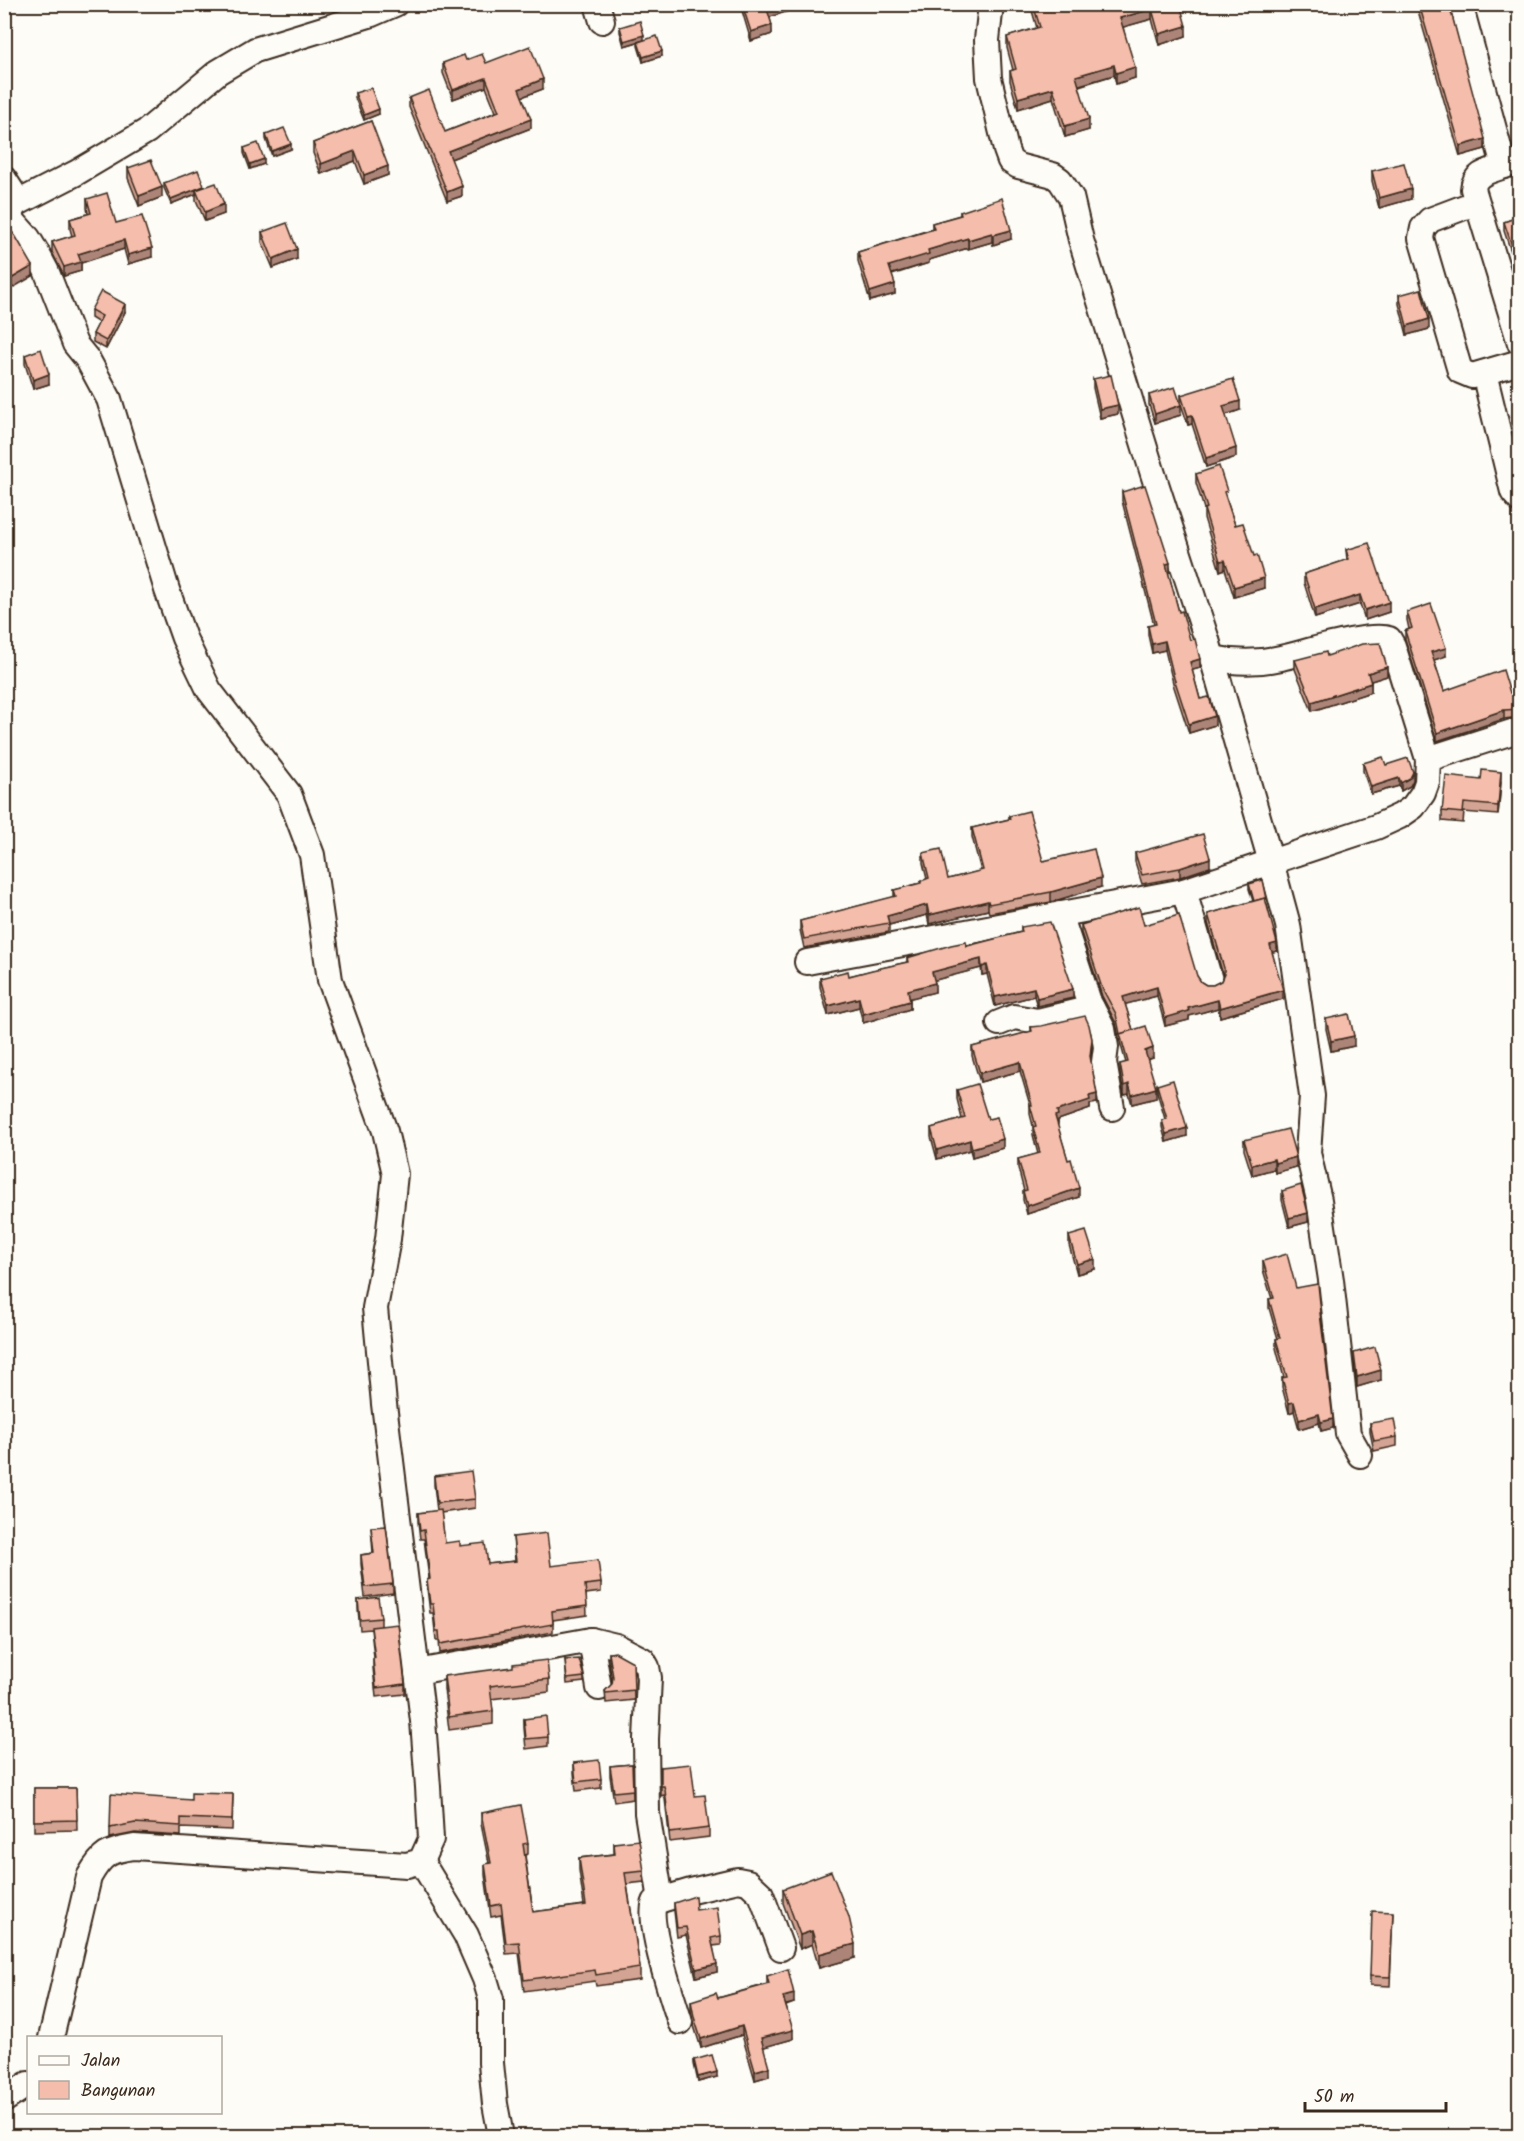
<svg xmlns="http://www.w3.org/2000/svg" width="1524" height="2141" font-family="Kalam,sans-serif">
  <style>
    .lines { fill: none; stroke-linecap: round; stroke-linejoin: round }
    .minor-casing { stroke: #3b2a1e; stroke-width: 28 }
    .minor { stroke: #fdfcf7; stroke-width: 24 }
    .wall { fill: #d3a393; stroke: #3b2a1e; stroke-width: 1.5 }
    .shaded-wall { fill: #ac8478; stroke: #3b2a1e; stroke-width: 1.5 }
    .building { fill: #f5bdab; stroke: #3b2a1e; stroke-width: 1.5 }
  </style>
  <rect width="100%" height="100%" fill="#fdfcf7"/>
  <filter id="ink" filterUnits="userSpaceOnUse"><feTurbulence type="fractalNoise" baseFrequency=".0167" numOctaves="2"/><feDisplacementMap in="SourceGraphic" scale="12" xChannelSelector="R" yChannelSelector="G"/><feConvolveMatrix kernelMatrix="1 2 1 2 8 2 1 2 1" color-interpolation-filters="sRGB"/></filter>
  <g filter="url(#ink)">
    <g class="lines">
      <defs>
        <g id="minor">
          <polyline points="597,4 602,21"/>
          <polyline points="991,4 987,40 989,78 1006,150 1010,161 1018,166 1053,175 1060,180 1071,197 1081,240 1153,474 1207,640 1271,862 1288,925 1312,1096 1308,1153 1319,1200 1331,1280 1348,1434 1360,1455"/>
          <polyline points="1460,4 1504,166 1520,161"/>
          <path d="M1504 166C1491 171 1474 173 1473 189L1520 343"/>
          <polyline points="4,179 19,202"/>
          <polyline points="1475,203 1430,220 1423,228 1421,238 1460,371 1472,376 1520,362"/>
          <polyline points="4,210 76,173 147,131 218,72 255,50 372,14 395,4"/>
          <path d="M4 211 28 238 37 253 46 270 75 344 88 360 109 399 167 590 184 638 209 690 289 794 312 855 330 980 385 1131 395 1174 388 1239 375 1308 384 1404 423 1721 428 1787 431 1839 421 1861 407 1865 134 1847C108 1851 102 1854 89 1877L51 2038"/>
          <polyline points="1484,373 1513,492 1520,500"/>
          <polyline points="1428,759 1512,732"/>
          <polyline points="1184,891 1210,980"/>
          <polyline points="1060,914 1089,1002 1103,1029 1106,1047 1104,1062 1112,1108"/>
          <path d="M807 962 1184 891 1376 827 1400 816 1413 807 1423 793 1427 782 1428 759 1393 646 1389 639C1369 632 1304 653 1281 658 1258 663 1235 663 1212 658"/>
          <polyline points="999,1023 1014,1017 1038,1021 1092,1008"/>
          <polyline points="591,1640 616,1646 643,1660 647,1667 649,1678 646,1739 647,1813 661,1900 691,1891 738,1880 748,1882 761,1894 781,1948"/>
          <polyline points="417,1672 591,1640 599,1688"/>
          <polyline points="421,1861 466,1935 485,1979 491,1999 491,2063 495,2104 501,2136"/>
          <path d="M661 1900 655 1902C646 1920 673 2000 680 2022"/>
          <polyline points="4,2100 28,2084"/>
        </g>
      </defs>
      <use href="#minor" class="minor-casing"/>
      <use href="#minor" class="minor"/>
    </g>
    <g class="wall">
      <polygon points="740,4 810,4 770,17 772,34 751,41"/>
      <polygon points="1030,4 1180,4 1186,36 1159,45 1152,19 1123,27 1135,78 1116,84 1114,75 1079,86 1089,130 1065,137 1053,98 1018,109 1010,81 1010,71 1013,70 1007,48 1007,37 1037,28"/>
      <polygon points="1416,4 1449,4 1485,149 1460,156"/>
      <polygon points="620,27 644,40 662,56 643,62 638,46 638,42 624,46 620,32"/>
      <polygon points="466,60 486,63 543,89 522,97 531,128 451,159 462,196 447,201 409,107 409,98 445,132 496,112 486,87 453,99 443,73 443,63"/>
      <polygon points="355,93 379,114 364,120 355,98"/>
      <polygon points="371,121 388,175 364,184 355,161 321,174 313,153 313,143"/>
      <polygon points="266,135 291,149 272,156 266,139"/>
      <polygon points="244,148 264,164 250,169 244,153"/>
      <polygon points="128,168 162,197 139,206 128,178"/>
      <polygon points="1372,171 1411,199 1379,208 1372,181"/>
      <polygon points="164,183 204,187 224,214 205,221 196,200 196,194 171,204 164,188"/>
      <polygon points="87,199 116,223 152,257 128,264 124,249 81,263 81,271 64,276 52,252 52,242 72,236 70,229 70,219 88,214 87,208"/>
      <polygon points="960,212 1011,239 993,245 992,242 968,249 968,248 929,260 929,263 892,275 895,294 870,301 858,261 858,252 932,229 932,223 960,215"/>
      <polygon points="1520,216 1520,278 1504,231 1504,222"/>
      <polygon points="262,232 297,259 273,268 262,242"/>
      <polygon points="1399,295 1429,329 1407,335 1399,304"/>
      <polygon points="91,310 125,312 106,349 93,342 93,334 99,323 91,318"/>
      <polygon points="25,355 49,384 33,389 25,364"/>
      <polygon points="1093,379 1118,414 1100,418 1093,388"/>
      <polygon points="1149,395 1181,415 1155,423 1149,405"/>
      <polygon points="1181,395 1240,410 1225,415 1236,457 1206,467 1192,424 1188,425 1181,404"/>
      <polygon points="1196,474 1227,501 1235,525 1264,588 1234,597 1225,569 1220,571 1204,518 1204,509 1196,483"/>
      <polygon points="1122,492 1170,572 1168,572 1179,612 1200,668 1192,670 1200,699 1215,725 1189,733 1174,687 1165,650 1152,653 1148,635 1148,626 1154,625 1122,501"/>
      <polygon points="1346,550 1389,612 1365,620 1360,604 1315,618 1304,583 1304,574 1347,560"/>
      <polygon points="1407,612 1446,656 1434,660 1444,691 1510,693 1520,702 1520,717 1504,719 1437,741 1405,639 1405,631 1409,629 1407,620"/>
      <polygon points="1295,660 1387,676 1371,681 1371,692 1312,711 1295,669"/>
      <polygon points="1363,763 1386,765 1413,780 1410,786 1401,791 1399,786 1371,794 1363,771"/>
      <polygon points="1501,782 1498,815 1464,812 1463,823 1442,821 1442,811"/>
      <polygon points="1009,816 1043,861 1101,887 1051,902 989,913 988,910 929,924 927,915 889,925 889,932 804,948 800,930 800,921 894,897 894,890 921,883 921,881 927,879 923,863 923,853 948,879 981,871 972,837 972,828 1009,819"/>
      <polygon points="1135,853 1210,867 1180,877 1142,884 1135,862"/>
      <polygon points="1249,884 1267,904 1277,951 1272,952 1283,999 1220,1017 1218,1008 1189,1016 1189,1020 1165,1026 1157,996 1125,1004 1133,1030 1153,1058 1147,1060 1156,1098 1132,1104 1129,1094 1124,1095 1120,1074 1120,1064 1126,1063 1120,1042 1116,1023 1102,996 1081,933 1081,925 1144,925 1197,976 1201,982 1206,985 1213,985 1221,981 1223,975 1208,923 1208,914 1253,901 1249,889"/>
      <polygon points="1021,927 1073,998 1037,1006 1034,996 995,1006 987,974 982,975 981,968 934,980 935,992 910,998 910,1009 863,1023 859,1007 828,1015 820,987 820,978 849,976 907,962 907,958 967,946 1021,932"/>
      <polygon points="1326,1019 1354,1046 1331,1051 1326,1029"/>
      <polygon points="1031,1027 1092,1047 1090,1059 1097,1103 1090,1104 1090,1109 1058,1120 1058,1124 1057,1124 1079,1197 1027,1214 1023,1200 1023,1191 1024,1191 1018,1168 1018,1159 1038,1154 1033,1135 1033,1126 1030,1114 1030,1105 1020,1071 980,1082 972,1056 972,1047 1031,1032"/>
      <polygon points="1157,1085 1187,1136 1166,1142 1162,1127 1162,1120 1165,1119 1157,1092"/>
      <polygon points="957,1090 988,1119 1003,1148 972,1157 970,1150 937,1159 931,1137 931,1128 962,1119 957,1099"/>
      <polygon points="1244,1140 1296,1167 1275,1173 1274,1169 1252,1175 1244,1150"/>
      <polygon points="1282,1191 1308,1222 1289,1227 1282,1200"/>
      <polygon points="1069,1236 1095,1269 1077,1274 1069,1245"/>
      <polygon points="1263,1261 1296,1288 1321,1313 1321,1322 1333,1428 1321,1431 1319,1423 1299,1429 1294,1411 1289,1413 1282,1387 1282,1378 1284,1378 1276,1348 1276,1339 1278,1339 1269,1308 1269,1299 1272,1299 1263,1270"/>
      <polygon points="1354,1353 1381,1380 1357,1387 1354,1362"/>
      <polygon points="1370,1423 1397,1437 1397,1446 1374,1451 1370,1432"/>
      <polygon points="434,1476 475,1499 475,1508 441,1513 445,1543 460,1546 488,1564 515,1561 513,1537 551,1566 601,1583 601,1592 586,1594 587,1615 553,1620 553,1632 440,1653 439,1640 436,1640 433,1613 430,1613 427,1588 427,1580 429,1579 424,1539 420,1539 418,1522 418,1513 437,1511 434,1485"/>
      <polygon points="371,1527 393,1584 393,1593 365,1597 361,1564 361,1555 373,1553"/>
      <polygon points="358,1600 381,1618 381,1626 405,1684 405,1694 376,1697 373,1668 373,1659 374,1658 371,1629 360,1630 358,1609"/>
      <polygon points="609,1653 633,1662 634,1700 606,1703 605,1691 612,1684 612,1682 609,1662"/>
      <polygon points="565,1660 584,1677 584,1682 567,1684"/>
      <polygon points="444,1676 549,1679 549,1692 491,1699 493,1711 493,1724 449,1730 444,1689"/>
      <polygon points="524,1719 548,1737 548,1746 526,1749 524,1728"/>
      <polygon points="574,1763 601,1779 601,1788 576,1791 574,1773"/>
      <polygon points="632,1764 633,1799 614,1802 610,1776 610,1766"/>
      <polygon points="661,1767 695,1796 709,1828 709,1837 670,1842 665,1799 664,1795 661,1796"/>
      <polygon points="34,1788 76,1788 77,1830 34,1831"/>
      <polygon points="233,1794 232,1830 181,1828 181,1836 135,1833 110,1838 110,1828 191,1800"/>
      <polygon points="481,1813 528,1843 528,1854 525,1855 533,1912 584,1905 579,1870 579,1858 614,1854 614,1843 644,1871 644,1882 627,1884 640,1968 640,1980 596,1986 595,1981 524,1991 519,1953 506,1954 501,1915 491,1917 485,1875 485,1864 489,1863 481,1824"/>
      <polygon points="783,1889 855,1958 819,1968 812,1944 800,1949 783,1903"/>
      <polygon points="674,1903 696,1910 721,1936 721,1945 713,1946 717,1972 696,1977 686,1935 677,1937 674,1911"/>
      <polygon points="1393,1912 1390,1986 1370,1985 1370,1976"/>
      <polygon points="767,1976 794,2003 786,2006 793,2039 763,2047 769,2076 755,2080 742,2035 701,2048 694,2026 691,2011 691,2001 718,1998 767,1984"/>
      <polygon points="694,2060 717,2077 698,2082 694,2064"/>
    </g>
    <g class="shaded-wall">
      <polygon points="781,4 810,4 767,18 767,9"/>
      <polygon points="1152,9 1152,19 1120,28 1120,18"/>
      <polygon points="772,25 772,34 751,41 751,32"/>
      <polygon points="1186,26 1186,36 1159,45 1159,34"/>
      <polygon points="644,35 644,40 624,46 624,41"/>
      <polygon points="662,51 662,56 643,62 643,57"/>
      <polygon points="1114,65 1114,75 1076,86 1076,76"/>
      <polygon points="1135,67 1135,78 1116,84 1116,73"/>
      <polygon points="486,78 486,87 453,99 453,90"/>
      <polygon points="543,79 543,89 519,98 519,89"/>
      <polygon points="1053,88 1053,98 1018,109 1018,98"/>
      <polygon points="379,109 379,114 364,120 364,115"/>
      <polygon points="531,119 531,128 448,160 448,151"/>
      <polygon points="1089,119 1089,130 1065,137 1065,126"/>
      <polygon points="1485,139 1485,149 1460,156 1460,146"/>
      <polygon points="291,144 291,149 272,156 272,151"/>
      <polygon points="355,151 355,161 321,174 321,164"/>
      <polygon points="264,159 264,164 250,169 250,164"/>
      <polygon points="388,166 388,175 364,184 364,175"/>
      <polygon points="204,186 204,191 196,190 196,194 171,204 171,199"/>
      <polygon points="462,186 462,196 447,201 447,192"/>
      <polygon points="162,187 162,197 139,206 139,196"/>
      <polygon points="1411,189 1411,199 1379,208 1379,198"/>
      <polygon points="224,204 224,214 205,221 205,212"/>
      <polygon points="1011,230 1011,239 993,245 993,235"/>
      <polygon points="992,233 992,242 968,249 968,240"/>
      <polygon points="968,238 968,248 929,260 929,263 889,275 889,266 928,250"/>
      <polygon points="124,240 124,249 81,263 81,271 64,276 64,267 78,254"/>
      <polygon points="152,248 152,257 128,264 128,255"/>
      <polygon points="297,249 297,259 273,268 273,259"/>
      <polygon points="33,266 33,276 4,293 4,283"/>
      <polygon points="895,284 895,294 870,301 870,292"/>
      <polygon points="125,304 125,312 106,349 106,341"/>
      <polygon points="1429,319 1429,329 1407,335 1407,326"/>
      <polygon points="49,374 49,384 33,389 33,380"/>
      <polygon points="1240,401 1240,410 1223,416 1223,406"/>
      <polygon points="1118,405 1118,414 1100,418 1100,409"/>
      <polygon points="1181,405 1181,415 1155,423 1155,414"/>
      <polygon points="1192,415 1192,424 1188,425 1188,416"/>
      <polygon points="1236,448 1236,457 1206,467 1206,458"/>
      <polygon points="1225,560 1225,569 1220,571 1220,561"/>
      <polygon points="1170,563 1170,572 1166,573 1166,564"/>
      <polygon points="1264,578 1264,588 1234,597 1234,587"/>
      <polygon points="1360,595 1360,604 1315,618 1315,609"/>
      <polygon points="1389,602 1389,612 1365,620 1365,610"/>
      <polygon points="1165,641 1165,650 1152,653 1152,644"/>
      <polygon points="1446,648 1446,656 1431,661 1431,652"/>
      <polygon points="1200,659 1200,668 1190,671 1190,662"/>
      <polygon points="1387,667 1387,676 1368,682 1368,673"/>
      <polygon points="1371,683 1371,692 1312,711 1312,702"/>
      <polygon points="1504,710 1504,719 1437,741 1437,733"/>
      <polygon points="1215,716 1215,725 1189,733 1189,724"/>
      <polygon points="1413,772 1413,780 1410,786 1401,791 1401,783"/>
      <polygon points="1501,772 1501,782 1498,815 1498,806"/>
      <polygon points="1399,778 1399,786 1371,794 1371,787"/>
      <polygon points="1210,858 1210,867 1180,877 1180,868"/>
      <polygon points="1101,878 1101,887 1051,902 1051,892"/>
      <polygon points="988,901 988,910 929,924 929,915"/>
      <polygon points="927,905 927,915 889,925 887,916"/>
      <polygon points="1277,943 1277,951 1270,953 1270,945"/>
      <polygon points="981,959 981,968 932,981 932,972"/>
      <polygon points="987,965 987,974 982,975 982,967"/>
      <polygon points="935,983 935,992 908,999 908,990"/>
      <polygon points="1157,987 1157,996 1123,1005 1123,997"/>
      <polygon points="1034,988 1034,996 995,1006 995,997"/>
      <polygon points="1073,989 1073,998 1037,1006 1037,998"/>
      <polygon points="1283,990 1283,999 1220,1017 1220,1008"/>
      <polygon points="859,998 859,1007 828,1015 828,1006"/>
      <polygon points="1218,1000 1218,1008 1189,1016 1189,1020 1165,1026 1165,1018 1188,1008"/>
      <polygon points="910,1001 910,1009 863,1023 863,1014"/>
      <polygon points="1354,1036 1354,1046 1331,1051 1331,1041"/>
      <polygon points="1153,1048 1153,1058 1145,1060 1145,1051"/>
      <polygon points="1020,1062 1020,1071 980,1082 980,1073"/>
      <polygon points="1129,1084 1129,1094 1124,1095 1124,1086"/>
      <polygon points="1156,1088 1156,1098 1132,1104 1132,1095"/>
      <polygon points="1097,1094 1097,1103 1090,1104 1090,1109 1058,1120 1058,1124 1055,1125 1055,1116 1057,1111 1089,1096"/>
      <polygon points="1187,1128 1187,1136 1166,1142 1166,1134"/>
      <polygon points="1003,1139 1003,1148 972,1157 972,1148"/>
      <polygon points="970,1140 970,1150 937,1159 937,1150"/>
      <polygon points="1296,1157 1296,1167 1275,1173 1275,1163"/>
      <polygon points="1274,1159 1274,1169 1252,1175 1252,1165"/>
      <polygon points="1079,1188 1079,1197 1027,1214 1027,1206"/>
      <polygon points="1308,1213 1308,1222 1289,1227 1289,1218"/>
      <polygon points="1095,1259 1095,1269 1077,1274 1077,1264"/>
      <polygon points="1381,1370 1381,1380 1357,1387 1357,1377"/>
      <polygon points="1294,1402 1294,1411 1289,1413 1289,1403"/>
      <polygon points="1319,1414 1319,1423 1299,1429 1299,1420"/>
      <polygon points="1333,1419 1333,1428 1321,1431 1321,1422"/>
      <polygon points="812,1931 812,1944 800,1949 800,1935"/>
      <polygon points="855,1944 855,1958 819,1968 819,1954"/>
      <polygon points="717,1964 717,1972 696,1977 696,1969"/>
      <polygon points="794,1994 794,2003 783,2006 783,1997"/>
      <polygon points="742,2026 742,2035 701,2048 701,2039"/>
      <polygon points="793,2030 793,2039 761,2048 761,2038"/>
      <polygon points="769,2067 769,2076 755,2080 755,2071"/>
      <polygon points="717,2072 717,2077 698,2082 698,2077"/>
    </g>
    <g class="building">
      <polygon points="742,4 781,4 767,9 772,25 751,32"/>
      <polygon points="1033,4 1180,4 1186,26 1159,34 1152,9 1120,18 1135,67 1116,73 1114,65 1076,76 1089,119 1065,126 1053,88 1018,98 1010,71 1016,69 1007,37 1040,27"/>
      <polygon points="1419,4 1449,4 1485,139 1460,146"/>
      <polygon points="640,21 644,35 624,41 620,27"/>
      <polygon points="657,36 662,51 643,57 638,42"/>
      <polygon points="530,46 543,79 519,89 531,119 448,151 462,186 447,192 409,98 429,90 445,132 499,111 486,78 453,90 443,63 464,55 466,60 482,54 486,63"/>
      <polygon points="371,88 379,109 364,115 355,93"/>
      <polygon points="371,121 388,166 364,175 355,151 321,164 313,143"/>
      <polygon points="284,128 291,144 272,151 266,135"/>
      <polygon points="258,143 264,159 250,164 244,148"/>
      <polygon points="151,160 162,187 139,196 128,168"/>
      <polygon points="1404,163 1411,189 1379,198 1372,171"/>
      <polygon points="198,170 204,186 171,199 164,183"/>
      <polygon points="216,183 224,204 205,212 196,190"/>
      <polygon points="107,193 116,223 142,216 152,248 128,255 124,240 78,254 81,262 64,267 52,242 75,235 70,219 91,213 87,199"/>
      <polygon points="1002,198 1011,230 993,235 992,233 968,240 968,238 928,250 929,254 889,266 895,284 870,292 858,252 934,229 932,223 961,215 960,212"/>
      <polygon points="1520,216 1520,269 1504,222"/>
      <polygon points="287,223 297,249 273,259 262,232"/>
      <polygon points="9,228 16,237 33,266 4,283 4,231"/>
      <polygon points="1421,289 1429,319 1407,326 1399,295"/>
      <polygon points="101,291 125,304 106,341 93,334 102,316 91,310"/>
      <polygon points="41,349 49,374 33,380 25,355"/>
      <polygon points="1111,375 1118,405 1100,409 1093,379"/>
      <polygon points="1233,379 1240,401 1223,406 1236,448 1206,458 1192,415 1188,416 1181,395"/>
      <polygon points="1175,387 1181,405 1155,414 1149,395"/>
      <polygon points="1219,466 1227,491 1224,492 1235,525 1243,523 1254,556 1257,555 1264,578 1234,587 1225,560 1220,561 1204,509 1207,508 1196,474"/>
      <polygon points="1145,485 1170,563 1166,564 1179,612 1182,611 1190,640 1195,639 1200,659 1190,662 1200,699 1209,697 1215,716 1189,724 1174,678 1165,641 1152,644 1148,626 1156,624 1122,492"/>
      <polygon points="1369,543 1389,602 1365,610 1360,595 1315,609 1304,574 1349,559 1346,550"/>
      <polygon points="1431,604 1446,648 1431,652 1444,691 1503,670 1510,693 1516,691 1520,702 1520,709 1504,710 1437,733 1405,631 1412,628 1407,612"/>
      <polygon points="1380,643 1387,667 1368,673 1371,683 1312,702 1295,660 1326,652 1327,656 1362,644"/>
      <polygon points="1383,757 1386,765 1408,758 1413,772 1410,778 1401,783 1399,778 1371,787 1363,763"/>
      <polygon points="1482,770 1501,772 1498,806 1464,803 1463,813 1442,811 1446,776 1481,780"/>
      <polygon points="1029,811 1043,861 1094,849 1101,878 1051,892 989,904 988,901 929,915 927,905 887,916 889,923 804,939 800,921 896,896 894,890 921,883 921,881 929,878 923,853 941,849 948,879 983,870 972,828 1010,819 1009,816"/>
      <polygon points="1203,834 1210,858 1180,868 1142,875 1135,853"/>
      <polygon points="1263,880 1267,899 1266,899 1265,898 1254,901 1249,884"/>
      <polygon points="1265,898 1277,943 1270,945 1283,990 1220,1008 1218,1000 1188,1008 1189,1011 1165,1018 1157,987 1123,997 1133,1030 1120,1034 1116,1014 1102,988 1081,925 1139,907 1144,925 1179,915 1197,976 1201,982 1206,985 1213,985 1221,981 1224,974 1224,968 1208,914"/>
      <polygon points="1050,922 1073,989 1037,998 1034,988 995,997 987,965 982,967 981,959 932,972 935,983 908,990 910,1001 863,1014 859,998 828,1006 820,978 848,971 849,976 872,970 908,962 907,958 951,945 966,942 967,946 1022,932 1021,927"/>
      <polygon points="1349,1014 1354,1036 1331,1041 1326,1019"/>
      <polygon points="1085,1016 1089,1025 1092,1039 1090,1056 1097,1094 1089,1096 1090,1100 1057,1111 1058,1115 1055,1116 1068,1160 1071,1159 1079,1188 1027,1206 1023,1191 1027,1190 1018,1159 1040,1153 1033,1127 1036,1126 1030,1105 1032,1105 1020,1062 980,1073 972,1047 1032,1031 1031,1027 1041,1026"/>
      <polygon points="1146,1026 1153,1048 1145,1051 1156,1088 1132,1095 1129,1084 1124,1086 1120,1064 1128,1062 1120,1034"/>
      <polygon points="1173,1080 1187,1128 1166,1134 1162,1120 1167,1119 1157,1085"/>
      <polygon points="977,1084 988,1119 997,1117 1003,1139 972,1148 970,1140 937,1150 931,1128 965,1118 957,1090"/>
      <polygon points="1288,1129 1296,1157 1275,1163 1274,1159 1252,1165 1244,1140"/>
      <polygon points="1301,1185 1308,1213 1289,1218 1282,1191"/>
      <polygon points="1086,1231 1095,1259 1077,1264 1069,1236"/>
      <polygon points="1287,1254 1296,1288 1318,1284 1321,1313 1320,1313 1333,1419 1321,1422 1319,1414 1299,1420 1294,1402 1289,1403 1282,1378 1287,1377 1276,1339 1280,1338 1269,1299 1274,1298 1263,1261"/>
      <polygon points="1375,1347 1381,1370 1357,1377 1354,1353"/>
      <polygon points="1394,1419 1397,1437 1374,1441 1370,1423"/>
      <polygon points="471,1471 475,1499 437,1503 434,1476"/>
      <polygon points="441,1510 445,1543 460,1541 460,1546 485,1543 488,1564 516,1561 513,1537 547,1533 551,1566 598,1560 601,1583 585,1585 587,1606 552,1611 553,1624 440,1644 439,1631 436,1631 433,1604 430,1604 427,1580 430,1579 424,1530 420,1531 418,1513"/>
      <polygon points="386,1526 393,1584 365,1587 361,1555 374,1553 371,1527"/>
      <polygon points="378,1597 381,1618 360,1620 358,1600"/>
      <polygon points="398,1624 405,1684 376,1688 373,1659 375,1658 371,1627"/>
      <polygon points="615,1652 633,1662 634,1690 606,1693 605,1691 612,1684 613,1677 609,1653"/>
      <polygon points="579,1659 584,1677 567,1679 565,1660"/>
      <polygon points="547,1660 549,1679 490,1686 493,1711 449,1717 444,1676 513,1667 513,1664"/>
      <polygon points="546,1716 548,1737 526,1739 524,1719"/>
      <polygon points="599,1760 601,1779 576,1782 574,1763"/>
      <polygon points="632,1764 633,1790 614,1792 610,1766"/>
      <polygon points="691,1764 695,1796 705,1795 709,1828 670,1833 665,1790 664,1786 661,1786 661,1767"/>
      <polygon points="34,1788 76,1788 77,1820 34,1821"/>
      <polygon points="191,1793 233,1794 232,1820 181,1818 181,1826 135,1823 110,1828 111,1794 191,1800"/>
      <polygon points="521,1805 528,1843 523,1844 533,1912 586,1905 579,1858 615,1854 614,1843 639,1840 644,1871 625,1873 640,1968 596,1975 595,1970 524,1980 519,1942 506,1943 501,1904 491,1906 485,1864 491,1863 481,1813"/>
      <polygon points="831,1871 849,1917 855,1944 819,1954 812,1931 800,1935 783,1889"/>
      <polygon points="695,1896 696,1910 717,1907 721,1936 711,1938 717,1964 696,1969 686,1927 677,1928 674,1903"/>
      <polygon points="1372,1911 1393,1912 1390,1977 1370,1976"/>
      <polygon points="788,1969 794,1994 783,1997 793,2030 761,2038 769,2067 755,2071 742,2026 701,2039 694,2017 691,2001 716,1993 718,1998 769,1984 767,1976"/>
      <polygon points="712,2055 717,2072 698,2077 694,2060"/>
    </g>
  </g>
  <rect width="1524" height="2141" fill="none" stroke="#fdfcf7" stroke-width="24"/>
  <rect x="12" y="12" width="1500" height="2117" fill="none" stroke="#3b2a1e" stroke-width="2" filter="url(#ink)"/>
  <rect x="27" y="2036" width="195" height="78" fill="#fdfcf7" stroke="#afa8a0" stroke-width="1.5"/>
  <rect x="39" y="2056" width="30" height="9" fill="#fdfcf7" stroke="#afa8a0" stroke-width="1.5"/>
  <text x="81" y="2066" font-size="18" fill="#3b2a1e">Jalan</text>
  <rect x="39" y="2081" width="30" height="18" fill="#f5bdab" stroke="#afa8a0" stroke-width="1.5"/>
  <text x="81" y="2096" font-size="18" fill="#3b2a1e">Bangunan</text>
  <path d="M1305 2102v9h141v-9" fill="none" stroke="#3b2a1e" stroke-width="3"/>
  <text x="1314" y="2102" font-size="18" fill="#3b2a1e" stroke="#fdfcf7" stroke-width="4.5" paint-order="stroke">50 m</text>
</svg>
